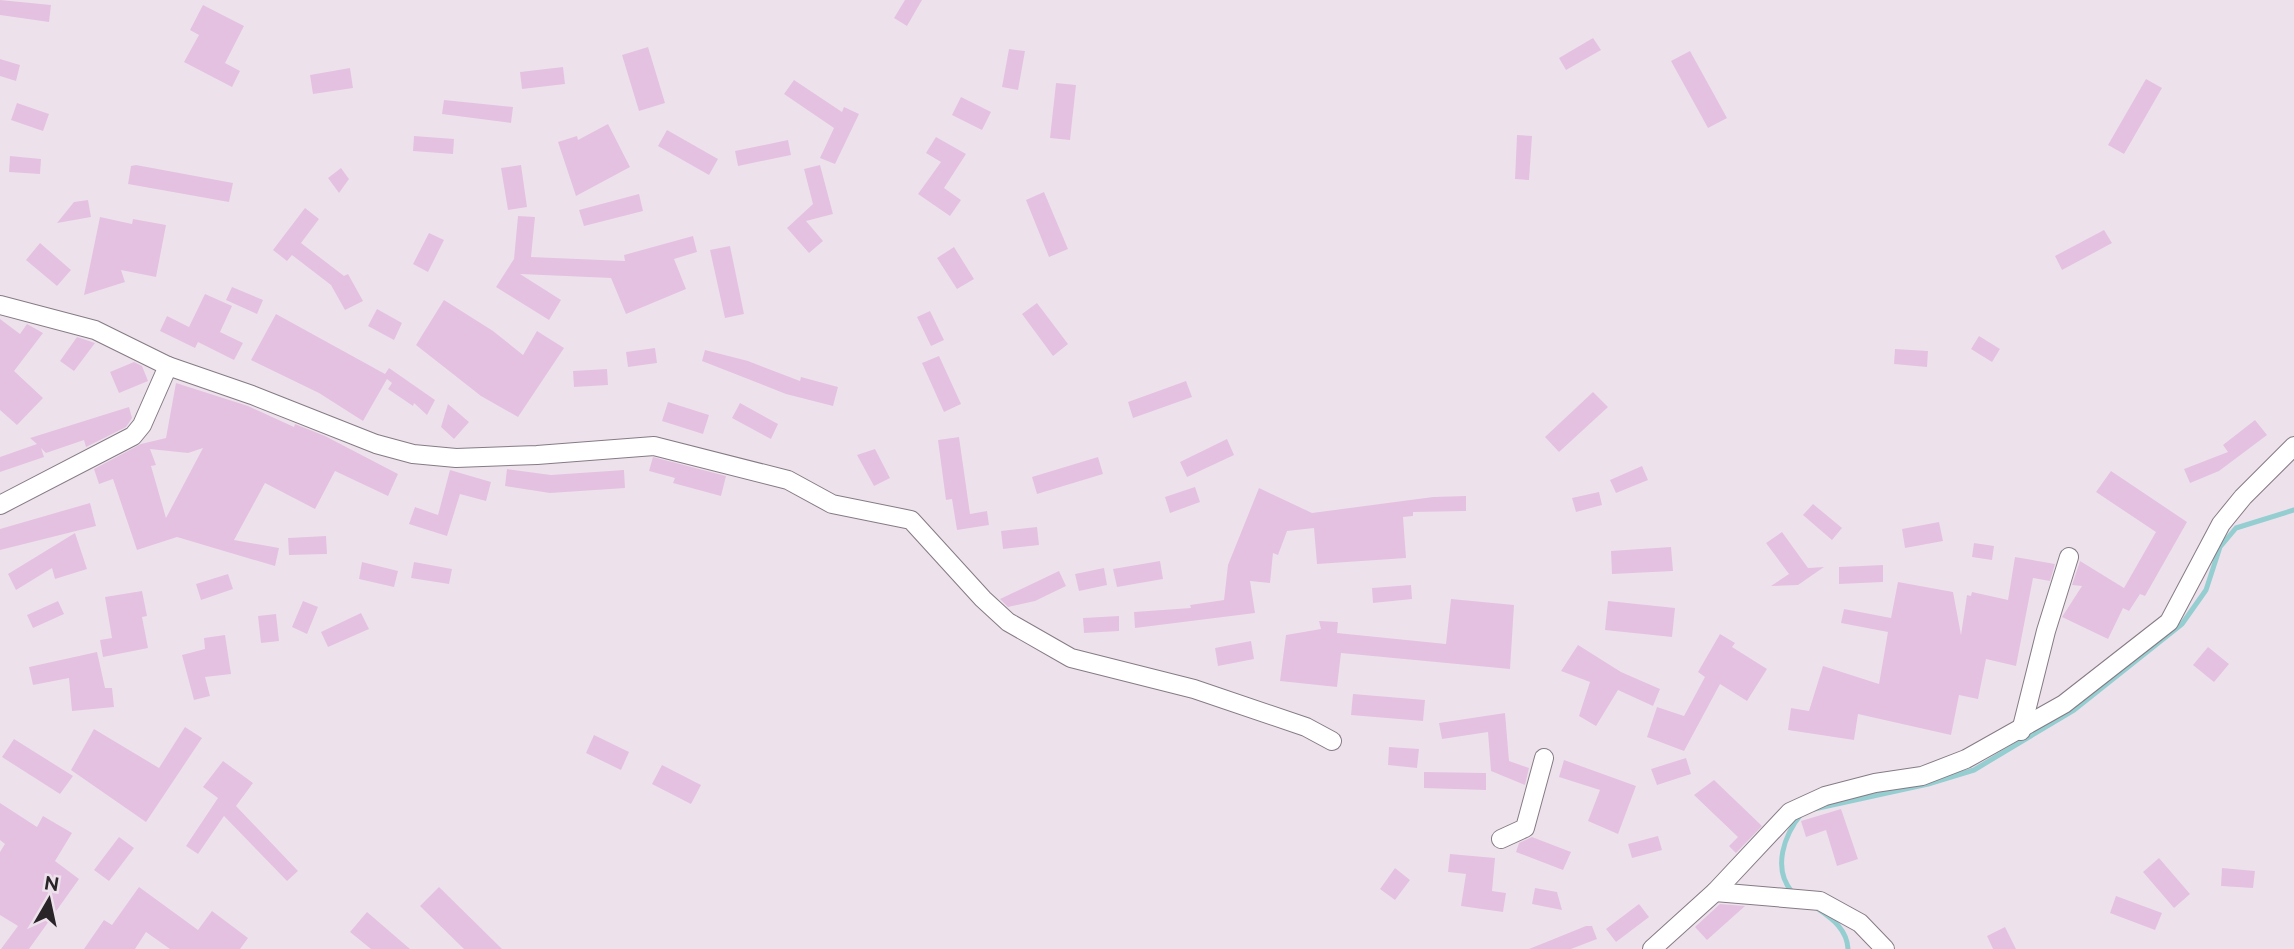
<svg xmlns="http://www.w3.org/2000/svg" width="2294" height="949" font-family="Raleway,sans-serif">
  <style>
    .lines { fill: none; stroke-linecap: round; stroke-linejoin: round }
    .stream { stroke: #95ced1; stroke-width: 5 }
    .building { fill: #e5c1e1; fill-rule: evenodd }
    .minor-casing { stroke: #857b84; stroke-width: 20 }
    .minor { stroke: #fff; stroke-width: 18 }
  </style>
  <rect width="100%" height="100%" fill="#ede2ec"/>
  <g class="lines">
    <g class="stream">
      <polyline points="1814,809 1928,784 1974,770 2074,710 2182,624 2206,590 2220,547 2236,528 2294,510"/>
      <path d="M1792 892C1772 868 1784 835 1802 813"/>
      <path d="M1818 909C1833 919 1847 930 1848 949"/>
    </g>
  </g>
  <g class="building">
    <polygon points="0,0 51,5 49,22 0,15"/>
    <polygon points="905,0 922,0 907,26 894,18"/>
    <polygon points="203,5 244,26 225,63 240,71 232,87 184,62 199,35 190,30"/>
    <polygon points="1593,38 1601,50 1566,70 1559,58"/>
    <polygon points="648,47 665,103 639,111 622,55"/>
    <polygon points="1009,49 1025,51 1018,90 1002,87"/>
    <polygon points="1690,51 1727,118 1708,128 1671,61"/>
    <polygon points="0,59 20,65 16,81 0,76"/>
    <polygon points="563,67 565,84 522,89 520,72"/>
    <polygon points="350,68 353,88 313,94 310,75"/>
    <polygon points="2146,79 2162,88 2124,154 2108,145"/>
    <polygon points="794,80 842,112 844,107 859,114 835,164 820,158 834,128 784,94"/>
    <polygon points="1056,83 1076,85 1070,140 1050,138"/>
    <polygon points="961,97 991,112 982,130 952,115"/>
    <polygon points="444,100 513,107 511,123 442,114"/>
    <polygon points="17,103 49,114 43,131 11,120"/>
    <polygon points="608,124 630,167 576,196 558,142 577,136 578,140"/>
    <polygon points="667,130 718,159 709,175 658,146"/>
    <polygon points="1517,135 1532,136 1529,180 1515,179"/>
    <polygon points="414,136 454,139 453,154 413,151"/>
    <polygon points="936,137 966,154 944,188 961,200 950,216 918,194 941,162 926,153"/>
    <polygon points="788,140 791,155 738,166 735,151"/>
    <polygon points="10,156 41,159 40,174 9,172"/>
    <polygon points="136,165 233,183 229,202 128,184 131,166"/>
    <polygon points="521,165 527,207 508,210 501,168"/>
    <polygon points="820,165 833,214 806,221 823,241 809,253 787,228 813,204 804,169"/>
    <polygon points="341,168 349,179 339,193 328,178"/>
    <polygon points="1044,192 1068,249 1049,257 1026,200"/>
    <polygon points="639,194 643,211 584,226 579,210"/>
    <polygon points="88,200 91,217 57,223 74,202"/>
    <polygon points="305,208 319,219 301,243 344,276 348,274 363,301 345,310 331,285 292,255 287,261 273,250"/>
    <polygon points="518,216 535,217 531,257 625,261 624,255 693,236 697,252 674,259 686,289 626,314 611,278 520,274 561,300 549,320 496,287 514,259"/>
    <polygon points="100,217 132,224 133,219 166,225 156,277 121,270 125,282 84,295"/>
    <polygon points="2104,230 2112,243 2062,270 2055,256"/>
    <polygon points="429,233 444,240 428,272 413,264"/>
    <polygon points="40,243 71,270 57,286 26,260"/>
    <polygon points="730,246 744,314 725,318 710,250"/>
    <polygon points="954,247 974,279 957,289 937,258"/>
    <polygon points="232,287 263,300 257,314 226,300"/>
    <polygon points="205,294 232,306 220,332 243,343 234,360 198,342 195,348 160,331 167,316 189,327"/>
    <polygon points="444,300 493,331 523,355 537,331 564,348 518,417 481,396 416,345"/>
    <polygon points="1037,303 1068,344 1053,356 1022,314"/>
    <polygon points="377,309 402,323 394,340 368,326"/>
    <polygon points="930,311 944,340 931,346 917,317"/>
    <polygon points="276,314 385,374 389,368 435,400 427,415 414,403 413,406 388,389 392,383 387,379 363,421 319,393 251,360"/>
    <polygon points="0,319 20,334 27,324 43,333 14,371 43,398 17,425 0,410"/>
    <polygon points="1979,336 2000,349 1992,362 1971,349"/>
    <polygon points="77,337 95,343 74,371 60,361"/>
    <polygon points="655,348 657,363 628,367 626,352"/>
    <polygon points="1895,349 1928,351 1927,367 1894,364"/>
    <polygon points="705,350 748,361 800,381 801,377 838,387 833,406 786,394 702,361"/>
    <polygon points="939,356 961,404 944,412 922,363"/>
    <polygon points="134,362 142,366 148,381 119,393 110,372"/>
    <polygon points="607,369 608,385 574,387 573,371"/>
    <polygon points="1186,381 1192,397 1133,418 1128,402"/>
    <path d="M176 383 248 406 294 427 295 424 325 436 398 474 388 496 335 471 315 509 265 483 234 540 279 548 275 566 177 537 137 550 113 479 99 484 94 469 141 444 166 438ZM203 448 166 518 151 466 156 465 150 449 188 453Z"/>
    <polygon points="1593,392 1608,407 1559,452 1545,437"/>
    <polygon points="668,402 709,415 703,434 662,421"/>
    <polygon points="740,403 778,424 771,439 732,418"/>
    <polygon points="448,404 469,422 454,439 441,427"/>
    <polygon points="129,407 132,418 126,427 86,447 84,440 46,453 41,448 44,457 0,472 0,457 37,444 30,438"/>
    <polygon points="2255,420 2267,435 2219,471 2190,483 2184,469 2228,452 2223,445"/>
    <polygon points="959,437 970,514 987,511 989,525 957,530 952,499 946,500 938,440"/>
    <polygon points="1227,439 1234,455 1187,477 1180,462"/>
    <polygon points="875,449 890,478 874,486 857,455"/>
    <polygon points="653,457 726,476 721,496 673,483 675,478 649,471"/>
    <polygon points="1098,457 1103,474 1037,494 1032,477"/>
    <polygon points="1642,466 1648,480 1616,493 1610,480"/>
    <polygon points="507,469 551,475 624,470 625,488 550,493 505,486"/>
    <polygon points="450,470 491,482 486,501 460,494 447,536 409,524 415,507 438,515"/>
    <polygon points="2111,471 2187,522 2145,596 2140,594 2129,611 2123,608 2108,639 2062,617 2082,586 2072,585 2080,561 2124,588 2156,532 2096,492"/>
    <polygon points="1195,487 1200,502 1170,513 1165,497"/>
    <polygon points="1259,488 1312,513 1433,497 1466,496 1466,511 1413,512 1413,516 1403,517 1406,558 1317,564 1314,528 1287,531 1278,555 1273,553 1270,583 1250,581 1255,613 1135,628 1134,612 1191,608 1190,605 1224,600 1228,565"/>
    <polygon points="1599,492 1602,505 1576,512 1572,498"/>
    <polygon points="90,503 96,526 0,550 0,529"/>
    <polygon points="1813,504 1842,528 1832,540 1803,515"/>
    <polygon points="1939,522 1943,541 1905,548 1902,529"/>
    <polygon points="1037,527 1039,545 1003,549 1001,531"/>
    <polygon points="1782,532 1808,568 1824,567 1798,585 1771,586 1789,574 1766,543"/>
    <polygon points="75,533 87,569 55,579 52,568 16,590 8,574"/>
    <polygon points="326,536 327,554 289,555 288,538"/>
    <polygon points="1974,543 1994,546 1992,560 1972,557"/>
    <polygon points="1671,547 1673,571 1612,574 1611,551"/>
    <polygon points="2015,557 2055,564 2050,581 2033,578 2016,666 1986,659 1978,699 1959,695 1951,735 1858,714 1854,740 1788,730 1791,708 1809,711 1823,666 1879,684 1888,632 1841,623 1844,609 1891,618 1898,582 1953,592 1961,635 1967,595 1971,596 1972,592 2008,600"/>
    <polygon points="1160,561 1163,579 1117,587 1113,569"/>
    <polygon points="362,562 398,571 394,587 359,579"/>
    <polygon points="414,562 452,569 449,584 411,578"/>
    <polygon points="1883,565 1883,582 1839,584 1839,567"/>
    <polygon points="1104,568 1107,585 1079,591 1075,574"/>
    <polygon points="1059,571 1066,586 1035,601 1008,607 1000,599"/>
    <polygon points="228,574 233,589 201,600 196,584"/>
    <polygon points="1411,585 1412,599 1373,603 1372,588"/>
    <polygon points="142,591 147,616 142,617 148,648 103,657 100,640 112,638 105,597"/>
    <polygon points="1451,599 1514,605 1510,669 1341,653 1337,687 1280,681 1286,635 1321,629 1319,621 1338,622 1337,633 1446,644"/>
    <polygon points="58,601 64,614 33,628 27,615"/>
    <polygon points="303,601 318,607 307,634 292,627"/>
    <polygon points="1608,601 1675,608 1672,637 1605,630"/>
    <polygon points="361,613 369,629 328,647 321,632"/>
    <polygon points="276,614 279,641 261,643 258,616"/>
    <polygon points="1119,616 1119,631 1084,633 1083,618"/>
    <polygon points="1720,634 1735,643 1732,647 1767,669 1747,701 1720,684 1684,751 1647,737 1657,707 1684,716 1705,677 1698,672"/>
    <polygon points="225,635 231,674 205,677 210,696 194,700 182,655 205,649 204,638"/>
    <polygon points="1251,641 1254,659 1218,666 1215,648"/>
    <polygon points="1578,645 1621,672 1660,689 1653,706 1618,690 1596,726 1579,716 1590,682 1561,671"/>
    <polygon points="2208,647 2229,664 2214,682 2193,665"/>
    <polygon points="97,652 105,688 112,688 114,707 72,711 69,678 33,685 29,667"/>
    <polygon points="1353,694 1425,700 1423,721 1351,715"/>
    <polygon points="1505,713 1509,761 1529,768 1525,785 1491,771 1488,732 1442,739 1439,723"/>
    <polygon points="185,727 202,738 146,822 71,770 94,729 159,768"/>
    <polygon points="594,735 629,752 621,770 586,753"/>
    <polygon points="14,739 73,776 60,794 2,757"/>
    <polygon points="1389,747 1419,749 1417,768 1388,765"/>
    <polygon points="1686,758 1691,774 1657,785 1651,769"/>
    <polygon points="1564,760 1636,786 1618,834 1588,821 1600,790 1559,777"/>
    <polygon points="223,761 253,783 236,806 298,871 287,881 224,816 198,854 186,846 218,798 203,787"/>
    <polygon points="662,765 701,785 691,804 652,784"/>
    <polygon points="1424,772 1486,773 1486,790 1424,788"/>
    <polygon points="1714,780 1762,826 1736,853 1729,846 1738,837 1694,795"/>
    <polygon points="0,803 37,827 43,816 72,833 55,861 79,879 29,949 1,949 18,926 0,915 0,852 5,844 0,840"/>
    <polygon points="1841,809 1858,859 1837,866 1826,830 1806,837 1801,821"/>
    <polygon points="1658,836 1662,850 1632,858 1628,844"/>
    <polygon points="119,837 134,848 109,881 94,870"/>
    <polygon points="1532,837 1571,852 1563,870 1516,852 1519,843"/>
    <polygon points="1450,854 1495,858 1492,891 1506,893 1503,912 1461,906 1466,874 1448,872"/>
    <polygon points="2159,858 2190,894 2174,908 2143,872"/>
    <polygon points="1395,868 1410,880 1395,900 1380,889"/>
    <polygon points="2222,868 2255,871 2253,888 2221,886"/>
    <polygon points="139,887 198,930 212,911 248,938 240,949 170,949 146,932 135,949 84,949 104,920 112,925"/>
    <polygon points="439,887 502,949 464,949 420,906"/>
    <polygon points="1535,888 1557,892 1562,910 1532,904"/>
    <polygon points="2116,896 2162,913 2155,930 2110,913"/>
    <polygon points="1639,904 1649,917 1616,942 1606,929"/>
    <polygon points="1720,904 1745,906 1707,940 1695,927"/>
    <polygon points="367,912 410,949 371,949 350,932"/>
    <polygon points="1586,926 1592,926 1597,939 1571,949 1529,949"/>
    <polygon points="2005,927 2016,949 1993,949 1987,936"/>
  </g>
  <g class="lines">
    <defs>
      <g id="minor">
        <polyline points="0,305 95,330 168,366 252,395 376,444 413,454 456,458 537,455 654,446 788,480 832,504 911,520 983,599 1008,622 1071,658 1194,689 1306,727 1332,741"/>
        <polyline points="0,505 133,436 142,425 168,366"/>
        <polyline points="2021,731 2046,631 2069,557"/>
        <polyline points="1501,839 1525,828 1544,758"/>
        <polyline points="1715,892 1820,901 1860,923 1885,949"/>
        <polyline points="1652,949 1715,892 1790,812 1825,796 1875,783 1922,776 1966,759 2064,704 2169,622 2221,524 2243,497 2294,446"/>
      </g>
    </defs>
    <use href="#minor" class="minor-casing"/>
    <use href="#minor" class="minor"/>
  </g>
  <g transform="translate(49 900) rotate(9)" stroke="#ede2ec" stroke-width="5" paint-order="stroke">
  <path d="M0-5L12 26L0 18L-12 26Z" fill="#292428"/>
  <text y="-10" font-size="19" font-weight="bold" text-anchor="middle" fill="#292428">N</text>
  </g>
</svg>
